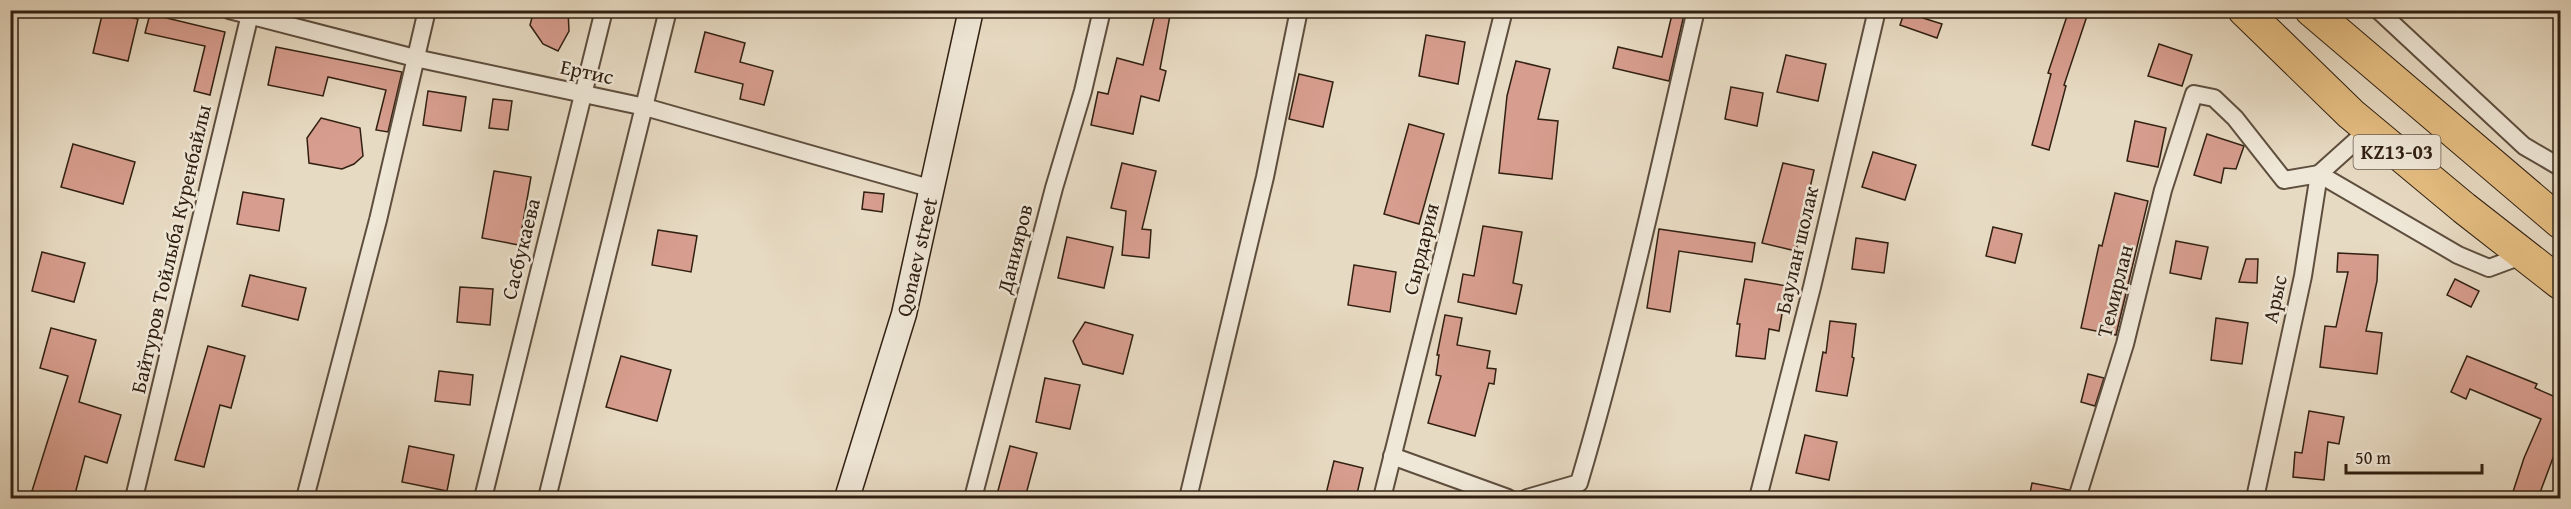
<svg xmlns="http://www.w3.org/2000/svg" width="2571" height="509" font-family="'Gentium Book Plus',serif">
  <style>
    .building { fill: #d79d8e; stroke: #312012; stroke-width: 1.5 }
    .lines { fill: none; stroke-linecap: round; stroke-linejoin: round }
    .street-casing { stroke: #5e4e3e; stroke-width: 20 }
    .secondary-casing { stroke: #312012; stroke-width: 27 }
    .highway-casing { stroke: #312012; stroke-width: 34 }
    .street { stroke: #efe7d7; stroke-width: 16 }
    .secondary { stroke: #efe7d7; stroke-width: 24 }
    .highway { stroke: #e4bd81; stroke-width: 32 }
    .labels { text-anchor: middle; stroke-width: 5; stroke-linejoin: round; paint-order: stroke }
    .shield { fill: #efe7d7; stroke: #6a5c4d; stroke-width: 1.5 }
    .shield-label { font-size: 20px; font-weight: bold; fill: #312012 }
    .street-label { font-size: 21px; fill: #312012; stroke: #efe7d7 }
  </style>
  <rect width="100%" height="100%" fill="#e7dac2"/>
  <filter id="stains"><feTurbulence type="fractalNoise" baseFrequency=".00333" numOctaves="4"/><feColorMatrix values="0 0 0 0 .2 0 0 0 0 .09 0 0 0 0 .02 0 0 0 .5 -.17"/></filter>
  <radialGradient id="worn" r=".72"><stop offset=".6" stop-color="#630" stop-opacity="0"/><stop offset="1" stop-color="#630" stop-opacity=".3"/></radialGradient>
  <g class="building">
    <polygon points="534,10 568,10 569,31 558,51 543,44 530,25"/>
    <polygon points="1156,10 1171,10 1160,69 1166,71 1159,101 1141,96 1133,134 1091,125 1098,92 1108,94 1117,58 1143,65"/>
    <polygon points="1673,10 1685,10 1669,81 1613,68 1618,47 1662,57"/>
    <polygon points="1905,10 1925,10 1923,18 1942,24 1937,38 1900,25"/>
    <polygon points="2069,10 2089,10 2064,85 2066,86 2049,150 2032,145 2051,74 2048,73"/>
    <polygon points="103,11 138,19 128,61 93,53"/>
    <polygon points="150,14 225,32 210,95 194,91 205,46 145,33"/>
    <polygon points="705,32 745,43 740,62 773,71 764,105 740,99 743,84 695,72"/>
    <polygon points="1426,35 1465,42 1458,84 1419,76"/>
    <polygon points="2159,44 2192,55 2182,86 2148,76"/>
    <polygon points="276,47 402,72 388,132 376,130 386,90 328,77 323,96 268,85"/>
    <polygon points="1786,55 1826,64 1818,101 1777,92"/>
    <polygon points="1516,61 1550,69 1538,119 1558,121 1552,179 1499,173 1507,96"/>
    <polygon points="1299,74 1333,82 1323,127 1289,119"/>
    <polygon points="1731,87 1763,93 1757,126 1725,119"/>
    <polygon points="428,91 466,97 461,131 423,125"/>
    <polygon points="493,99 512,101 508,130 489,128"/>
    <polygon points="321,118 360,128 363,156 354,164 342,169 309,163 307,138"/>
    <polygon points="2135,121 2166,128 2158,167 2127,161"/>
    <polygon points="1409,124 1444,134 1419,224 1384,214"/>
    <polygon points="2207,134 2244,146 2236,169 2224,168 2221,183 2194,175"/>
    <polygon points="73,144 135,162 123,204 61,187"/>
    <polygon points="1873,152 1916,165 1905,200 1862,187"/>
    <polygon points="1122,163 1156,171 1142,229 1151,230 1149,258 1122,255 1126,211 1111,208"/>
    <polygon points="1783,163 1814,170 1796,251 1762,243"/>
    <polygon points="494,171 531,177 519,245 482,238"/>
    <polygon points="243,192 284,199 279,231 237,224"/>
    <polygon points="864,192 884,194 882,212 862,209"/>
    <polygon points="2115,193 2148,201 2116,335 2081,328 2099,245 2102,246"/>
    <polygon points="1483,226 1522,232 1513,283 1522,285 1516,314 1458,302 1463,274 1474,276"/>
    <polygon points="1993,227 2022,234 2015,263 1986,256"/>
    <polygon points="1659,229 1755,243 1752,262 1679,251 1670,312 1647,308"/>
    <polygon points="658,230 697,236 691,272 652,265"/>
    <polygon points="1067,237 1113,247 1104,288 1058,278"/>
    <polygon points="1856,238 1888,243 1884,273 1852,269"/>
    <polygon points="2176,241 2208,247 2201,279 2170,273"/>
    <polygon points="42,252 85,263 74,302 32,291"/>
    <polygon points="2338,253 2378,255 2377,281 2366,331 2382,333 2377,374 2320,367 2325,326 2336,327 2348,272 2337,272"/>
    <polygon points="2246,259 2258,259 2257,283 2239,282"/>
    <polygon points="1354,265 1396,272 1390,312 1348,305"/>
    <polygon points="250,275 306,288 298,320 242,306"/>
    <polygon points="1745,279 1787,286 1779,331 1769,329 1765,359 1736,356 1740,324 1737,324"/>
    <polygon points="2455,279 2479,291 2471,307 2447,295"/>
    <polygon points="460,287 493,289 490,325 457,322"/>
    <polygon points="1445,315 1462,318 1457,345 1490,351 1487,368 1496,369 1494,384 1489,383 1475,436 1428,423 1441,376 1436,375 1439,355 1437,355"/>
    <polygon points="2216,318 2248,323 2242,364 2211,360"/>
    <polygon points="1830,321 1856,324 1852,357 1854,358 1847,396 1816,391 1823,352 1826,353"/>
    <polygon points="1085,322 1133,335 1123,374 1083,364 1073,341"/>
    <polygon points="51,328 96,340 79,402 121,415 107,463 85,456 74,498 60,498 32,491 68,376 40,368"/>
    <polygon points="208,346 245,356 231,408 220,405 204,467 175,460"/>
    <polygon points="621,356 671,370 657,421 606,407"/>
    <polygon points="2467,356 2537,384 2535,388 2560,399 2560,439 2538,498 2511,498 2524,458 2541,419 2470,389 2466,399 2451,392"/>
    <polygon points="439,371 473,375 470,405 435,401"/>
    <polygon points="2088,374 2104,378 2095,406 2081,402"/>
    <polygon points="1045,378 1080,385 1070,429 1036,422"/>
    <polygon points="2309,411 2344,417 2339,444 2328,442 2324,480 2293,477 2295,452 2302,453"/>
    <polygon points="1805,435 1837,442 1829,480 1796,473"/>
    <polygon points="409,446 454,455 447,491 402,482"/>
    <polygon points="1010,446 1037,453 1025,498 996,498"/>
    <polygon points="1334,461 1363,468 1356,498 1325,498"/>
    <polygon points="2032,483 2069,490 2067,498 2029,498"/>
  </g>
  <g class="lines">
    <defs>
      <g id="street">
        <polyline points="229,10 415,58 645,107 933,189"/>
        <polyline points="2378,10 2524,146 2560,167"/>
        <polyline points="1392,456 1508,498"/>
        <polyline points="134,498 251,10"/>
        <polyline points="305,498 378,220 427,10"/>
        <polyline points="483,498 604,10"/>
        <polyline points="547,498 668,10"/>
        <polyline points="973,498 1054,188 1083,91 1102,10"/>
        <polyline points="1188,498 1265,177 1299,10"/>
        <polyline points="1382,498 1504,10"/>
        <path d="M1527 498 1579 483C1625 328 1659 168 1696 10"/>
        <polyline points="1758,498 1812,287 1877,10"/>
        <polyline points="2077,498 2125,344 2163,190 2194,94 2214,98 2235,118 2284,180 2319,174 2458,255 2489,268 2524,255"/>
        <polyline points="2255,498 2303,276 2319,174 2369,129"/>
      </g>
      <polyline id="secondary" points="847,498 904,314 971,10"/>
      <g id="highway">
        <polyline points="2244,10 2351,114 2464,208 2560,283"/>
        <polyline points="2311,10 2560,222"/>
      </g>
    </defs>
    <use href="#street" class="street-casing"/>
    <use href="#secondary" class="secondary-casing"/>
    <use href="#highway" class="highway-casing"/>
    <use href="#street" class="street"/>
    <use href="#secondary" class="secondary"/>
    <use href="#highway" class="highway"/>
  </g>
  <g class="labels">
    <rect class="shield" x="2353.5" y="135" width="87" height="34" rx="4.5"/>
    <g class="shield-label">
      <text x="2397" y="159">KZ13-03</text>
    </g>
    <g class="street-label">
      <text transform="translate(587 72) rotate(12)" y="7">Ертис</text>
      <text transform="translate(171 249) rotate(-77)" y="7">Байтуров Тойлыба Куренбайлы</text>
      <text transform="translate(521 249) rotate(-76)" y="7">Сасбукаева</text>
      <text transform="translate(1015 249) rotate(-76)" y="7">Данияров</text>
      <text transform="translate(1421 249) rotate(-76)" y="7">Сырдария</text>
      <text transform="translate(1797 250) rotate(-77)" y="7">Баулан шолак</text>
      <text transform="translate(917 257) rotate(-77)" y="7">Qonaev street</text>
      <text transform="translate(2115 291) rotate(-76)" y="7">Темирлан</text>
      <text transform="translate(2275 299) rotate(-78)" y="7">Арыс</text>
    </g>
  </g>
  <rect width="2571" height="509" fill="none" stroke="#e7dac2" stroke-width="36"/>
  <rect x="12" y="12" width="2547" height="485" fill="none" stroke="#312012" stroke-width="3"/>
  <rect x="18" y="18" width="2535" height="473" fill="none" stroke="#312012" stroke-width="1.5"/>
  <path d="M2346 464v9h136v-9" fill="none" stroke="#312012" stroke-width="3"/>
  <text x="2355" y="464" font-size="18" fill="#312012" stroke="#efe7d7" stroke-width="4.5" paint-order="stroke">50 m</text>
  <rect width="100%" height="100%" filter="url(#stains)"/>
  <rect width="100%" height="100%" fill="url(#worn)"/>
</svg>
